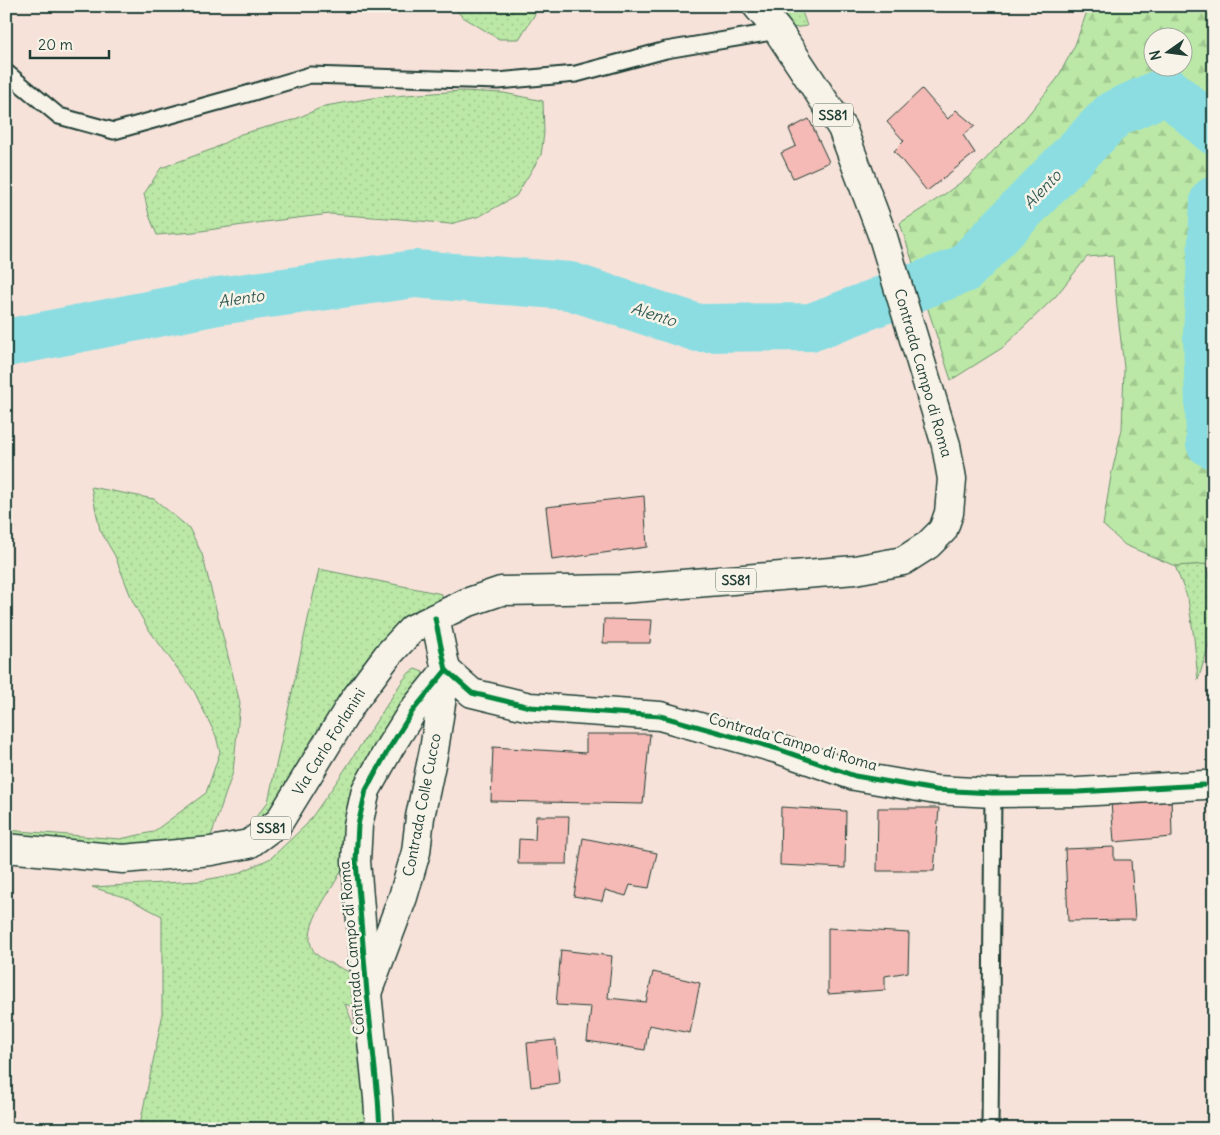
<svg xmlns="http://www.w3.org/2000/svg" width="1220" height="1135" font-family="Delius,sans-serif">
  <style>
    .grass { fill: url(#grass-dots); stroke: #6d926d }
    .forest { fill: url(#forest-firs); stroke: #6d926d; fill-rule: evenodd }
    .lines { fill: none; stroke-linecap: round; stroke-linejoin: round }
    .river { stroke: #8cdde2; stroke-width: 48 }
    .building { fill: #f5bab5; stroke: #1f3d34 }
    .service-casing { stroke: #1f3d34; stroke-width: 19 }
    .minor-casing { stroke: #1f3d34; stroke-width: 31 }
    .tertiary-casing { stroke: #1f3d34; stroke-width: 31 }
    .primary-casing { stroke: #1f3d34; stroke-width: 31 }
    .service { stroke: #f7f3e8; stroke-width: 15 }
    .minor { stroke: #f7f3e8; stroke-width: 28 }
    .tertiary { stroke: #f7f3e8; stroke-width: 28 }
    .primary { stroke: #f7f3e8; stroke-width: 28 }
    .cycleway-casing { stroke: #f7f3e8; stroke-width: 8 }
    .cycleway { stroke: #00873e; stroke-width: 5 }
    .labels { text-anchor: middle; stroke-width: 5; stroke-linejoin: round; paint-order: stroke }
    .shield { fill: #f7f3e8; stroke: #60746a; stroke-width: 1 }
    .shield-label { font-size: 14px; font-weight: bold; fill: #1f3d34 }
    .street-label { font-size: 15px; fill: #1f3d34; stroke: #f7f3e8 }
    .water-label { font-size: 16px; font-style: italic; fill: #355d57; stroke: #f7f3e8 }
  </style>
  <defs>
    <pattern id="grass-dots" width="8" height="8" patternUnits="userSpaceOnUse" patternTransform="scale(1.25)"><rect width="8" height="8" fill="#bbe8a6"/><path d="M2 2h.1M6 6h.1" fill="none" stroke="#a0c890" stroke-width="1.8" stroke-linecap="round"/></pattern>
    <pattern id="forest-firs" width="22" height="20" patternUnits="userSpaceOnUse" patternTransform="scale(1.25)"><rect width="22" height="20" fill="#bbe8a6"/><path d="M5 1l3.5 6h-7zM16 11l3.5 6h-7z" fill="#a0c890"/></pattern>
  </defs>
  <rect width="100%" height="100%" fill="#f6e2d9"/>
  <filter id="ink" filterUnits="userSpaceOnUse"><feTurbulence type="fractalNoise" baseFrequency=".02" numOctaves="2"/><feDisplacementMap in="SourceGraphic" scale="10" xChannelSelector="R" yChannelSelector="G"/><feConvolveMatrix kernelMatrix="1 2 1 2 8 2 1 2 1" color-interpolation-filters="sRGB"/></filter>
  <g filter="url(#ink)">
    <g class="grass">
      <polygon points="451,6 535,6 535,14 519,39 499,39 463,17"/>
      <polygon points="777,6 800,6 807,26 792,28"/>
      <polygon points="461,91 504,93 543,101 544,133 541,155 516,196 480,216 450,224 401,219 330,214 264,222 194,232 157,235 149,215 144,194 161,168 213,149 241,134 293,120 325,106 379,97"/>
      <polygon points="91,487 154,499 189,528 202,554 240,703 233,772 208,845 246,829 268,802 319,569 442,594 441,607 413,624 390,643 369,671 313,761 282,805 264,825 241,840 208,846 183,846 117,848 70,845 6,835 6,830 120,839 153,832 206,793 220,752 216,736 194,691 147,627 133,602 115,556 100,530"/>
      <polygon points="1206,564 1214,602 1214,629 1198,680 1194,638 1188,599 1175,566"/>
      <path d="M415 669 423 672 424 678 348 848C346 856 344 865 340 873 331 893 296 932 316 954 323 961 344 969 353 974L359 1009 345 1004 358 1036 368 1129H139L162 1018V916L127 898 92 887 199 881 237 874 271 858 307 824 340 777 403 680 410 672Z"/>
    </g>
    <path class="forest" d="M1089 6H1214V550L1206 564 1175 566 1125 545 1103 525 1111 476 1122 429 1124 368 1117 307 1113 255 1087 257 1056 296 1002 348 951 380 900 223 942 196 971 175 993 151 1023 121 1057 79 1075 45ZM1152 38H1182V68H1152Z"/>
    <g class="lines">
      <g class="river">
        <polyline points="1214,200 1207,334 1210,443 1214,445"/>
        <polyline points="6,343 218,301 415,274 570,286 698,328 812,327 964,269 1114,114 1167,90 1214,131"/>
      </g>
    </g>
    <g class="building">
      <polygon points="922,89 948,119 956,110 975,126 963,135 975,153 927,191 894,151 904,141 887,122"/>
      <polygon points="809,119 829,162 793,178 781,153 796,146 789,129"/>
      <polygon points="644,496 647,547 552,560 546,507"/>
      <polygon points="604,619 652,620 650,643 603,643"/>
      <polygon points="586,734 650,734 643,804 491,801 493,747 586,753"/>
      <polygon points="1171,797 1172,837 1114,842 1111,802"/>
      <polygon points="781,807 846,811 845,868 780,865"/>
      <polygon points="878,808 939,808 934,871 877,871"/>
      <polygon points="536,816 569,816 567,864 518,864 519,839 535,840"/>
      <polygon points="583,838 657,853 649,888 630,885 626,896 605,890 602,901 574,896"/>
      <polygon points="1114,847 1114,860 1131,860 1135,920 1068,921 1065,849"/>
      <polygon points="828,928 909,933 908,972 885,976 885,990 828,994"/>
      <polygon points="561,950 612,956 608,998 646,1002 653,972 700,983 690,1033 649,1025 645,1050 587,1041 591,1007 556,1005"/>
      <polygon points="556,1040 559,1083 531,1087 527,1043"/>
    </g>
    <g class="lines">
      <defs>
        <g id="service">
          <polyline points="6,72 59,116 114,131 247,94 310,75 498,81 576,74 666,50 778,31"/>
          <polyline points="990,1129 993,793"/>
        </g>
        <g id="minor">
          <polyline points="446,670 472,693 530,707 660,716 778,749 855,776 936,790 993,793 1078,792 1204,785"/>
          <polyline points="367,993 403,897 416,852 420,817 434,750 446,670"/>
        </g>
        <polyline id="tertiary" points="380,1129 378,1098 367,993 356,861 358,825 366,790 390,747 412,712 446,670 435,618"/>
        <polyline id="primary" points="6,848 123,859 211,851 249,844 279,822 352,703 387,656 412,629 466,603 501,591 621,589 855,570 903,561 928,545 943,530 949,513 952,479 946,445 883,237 842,128 778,31 757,6"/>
      </defs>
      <use href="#service" class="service-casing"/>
      <use href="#minor" class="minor-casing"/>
      <use href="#tertiary" class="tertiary-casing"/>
      <use href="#primary" class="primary-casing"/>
      <use href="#service" class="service"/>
      <use href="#minor" class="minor"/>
      <use href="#tertiary" class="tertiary"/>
      <use href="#primary" class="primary"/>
      <defs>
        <g id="cycleway">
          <polyline points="446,670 472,693 530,707 660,716 778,749 855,776 936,790 993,793 1078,792 1204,785"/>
          <polyline points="380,1129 378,1098 367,993 356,861 358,825 366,790 390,747 412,712 446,670 435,618"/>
        </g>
      </defs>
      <use href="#cycleway" class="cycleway-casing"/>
      <use href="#cycleway" class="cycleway"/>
    </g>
  </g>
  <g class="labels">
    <g class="shield">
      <rect x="813" y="103.5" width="40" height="23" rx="4"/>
      <rect x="716" y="568.5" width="40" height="23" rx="4"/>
      <rect x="251" y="816.5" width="40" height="23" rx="4"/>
    </g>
    <g class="shield-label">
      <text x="833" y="120">SS81</text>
      <text x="736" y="585">SS81</text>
      <text x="271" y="833">SS81</text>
    </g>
    <g class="street-label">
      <text transform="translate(923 373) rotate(74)" y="5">Contrada Campo di Roma</text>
      <text transform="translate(329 742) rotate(-58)" y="5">Via Carlo Forlanini</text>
      <text transform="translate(793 742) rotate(16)" y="5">Contrada Campo di Roma</text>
      <text transform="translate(422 805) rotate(-79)" y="5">Contrada Colle Cucco</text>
      <text transform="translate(352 948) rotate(-95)" y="5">Contrada Campo di Roma</text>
    </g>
    <g class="water-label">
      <text transform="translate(1042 189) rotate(-46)" y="6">Alento</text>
      <text transform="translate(241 298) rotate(-8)" y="6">Alento</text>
      <text transform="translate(654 314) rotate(18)" y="6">Alento</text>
    </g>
  </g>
  <rect width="1220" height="1135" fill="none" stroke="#f7f3e8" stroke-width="25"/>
  <rect x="12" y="12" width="1195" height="1110" fill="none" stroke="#1f3d34" stroke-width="2" filter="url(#ink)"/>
  <g transform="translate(1168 52) rotate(256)"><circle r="24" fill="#f7f3e8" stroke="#a1aaa0"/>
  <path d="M0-4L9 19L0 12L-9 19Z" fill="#1f3d34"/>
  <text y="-8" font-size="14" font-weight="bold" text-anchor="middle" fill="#1f3d34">N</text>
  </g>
  <path d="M30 50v8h79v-8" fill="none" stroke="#1f3d34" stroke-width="2.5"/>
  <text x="38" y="50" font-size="15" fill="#1f3d34" stroke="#f7f3e8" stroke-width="4" paint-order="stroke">20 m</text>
</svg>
